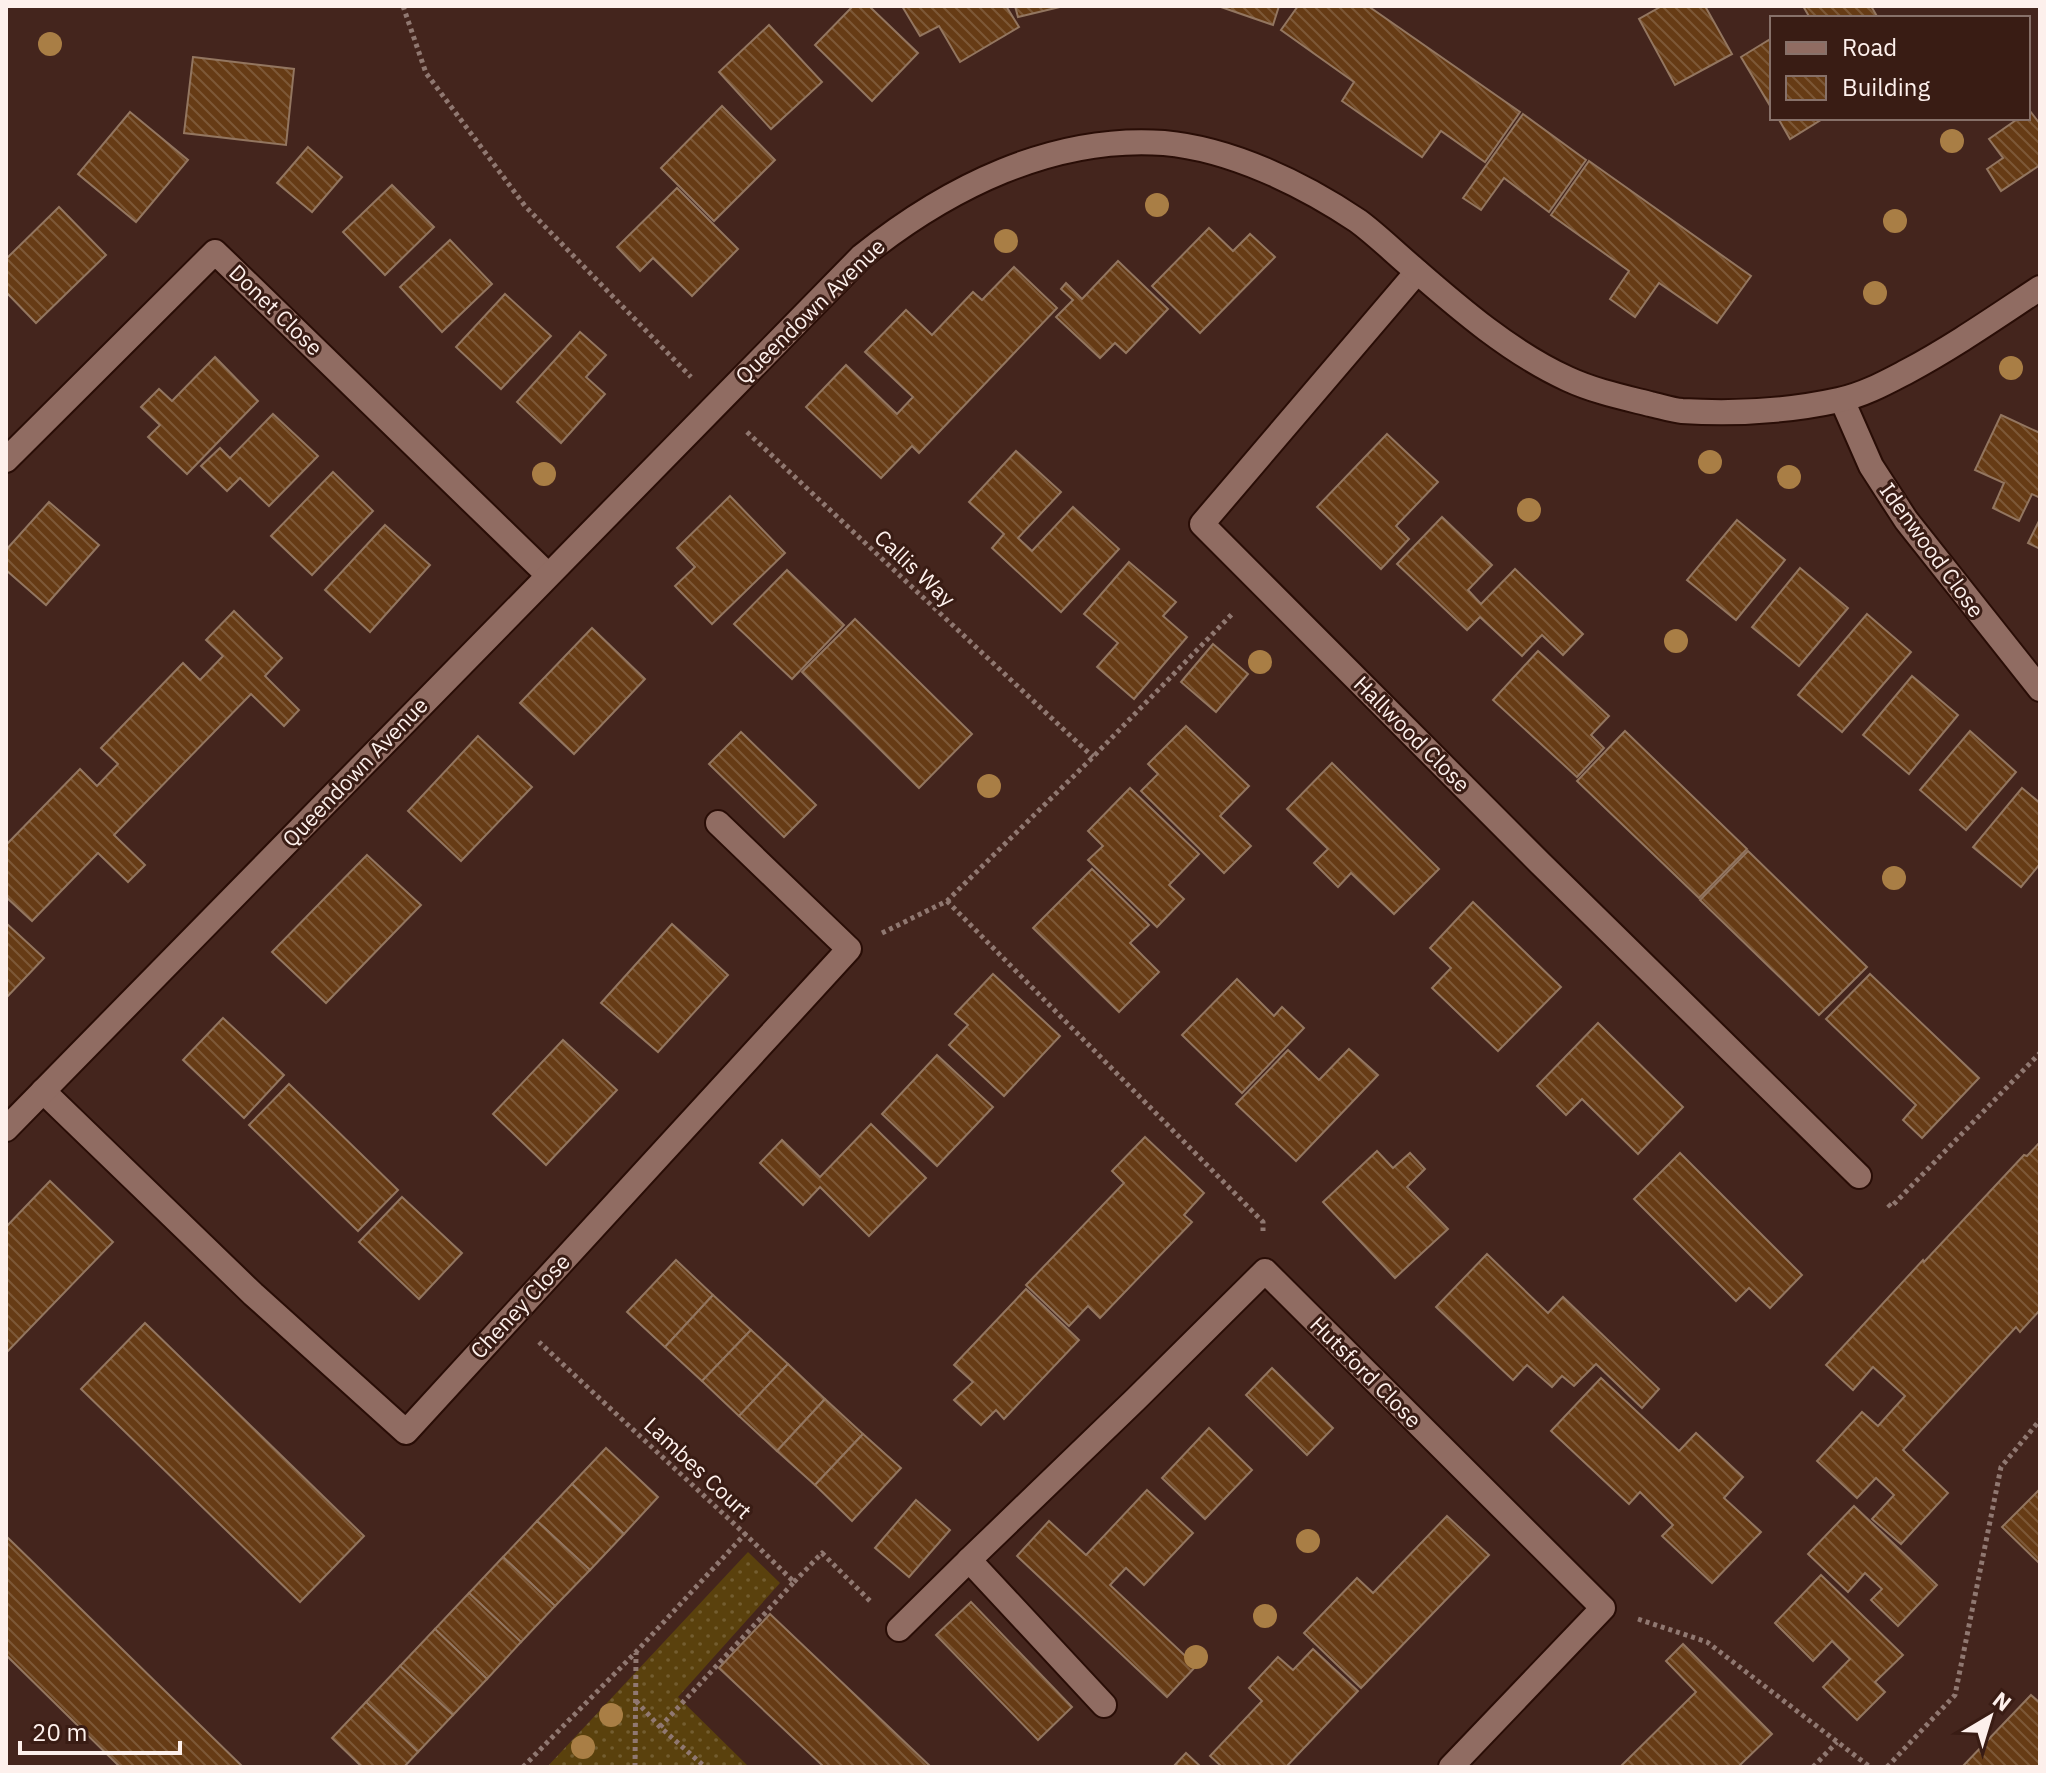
<svg xmlns="http://www.w3.org/2000/svg" width="2046" height="1773" font-family="'IBM Plex Sans',sans-serif">
  <style>
    .grass { fill: url(#grass-dots) }
    .building { fill: url(#building-back-hatch); stroke: #937660; stroke-width: 2 }
    .lines { fill: none; stroke-linecap: round; stroke-linejoin: round }
    .minor-casing { stroke: #290d06; stroke-width: 28 }
    .path { stroke: #907871; stroke-width: 5; stroke-dasharray: 4 4; stroke-linecap: butt }
    .minor { stroke: #906c62; stroke-width: 24 }
    .tree { fill: #a97e45 }
    .labels { text-anchor: middle; stroke-width: 6; stroke-linejoin: round; paint-order: stroke }
    .street-label { font-size: 22px; fill: #fdf0ec; stroke: #391c14 }
  </style>
  <defs>
    <pattern id="grass-dots" width="8" height="8" patternUnits="userSpaceOnUse" patternTransform="scale(2)"><rect width="8" height="8" fill="#5a410d"/><path d="M2 2h.1M6 6h.1" fill="none" stroke="#735d30" stroke-width="1.8" stroke-linecap="round"/></pattern>
    <pattern id="building-back-hatch" width="6" height="6" patternUnits="userSpaceOnUse" patternTransform="scale(2)"><rect width="6" height="6" fill="#663b15"/><path d="M-1 5l2 2M0 0l6 6M5-1l2 2" fill="none" stroke="#7d5837"/></pattern>
  </defs>
  <rect width="100%" height="100%" fill="#44251d"/>
  <polygon class="grass" points="748,1552 780,1583 678,1697 749,1767 547,1767"/>
  <g class="building">
    <polygon points="853,6 869,6 918,53 872,101 815,45"/>
    <polygon points="902,6 1006,6 1019,27 960,62 939,26 920,36"/>
    <polygon points="1015,6 1064,6 1018,17"/>
    <polygon points="1218,6 1279,6 1273,25"/>
    <polygon points="1298,6 1368,6 1520,112 1485,162 1441,131 1422,157 1342,101 1354,82 1281,30"/>
    <polygon points="1662,6 1705,6 1732,54 1675,85 1639,19"/>
    <polygon points="1803,6 1871,6 1878,18 1810,18"/>
    <polygon points="769,25 822,82 771,129 719,72"/>
    <polygon points="1772,38 1772,109 1741,57"/>
    <polygon points="193,57 294,69 286,145 184,133"/>
    <polygon points="722,106 775,160 714,221 661,168"/>
    <polygon points="2030,111 2040,124 2040,165 2001,191 1987,169 2003,158 1989,139 2019,118 2028,118 2028,112"/>
    <polygon points="130,112 188,160 136,222 78,174"/>
    <polygon points="1523,114 1586,160 1549,212 1504,178 1481,210 1463,198"/>
    <polygon points="1778,118 1824,118 1790,139"/>
    <polygon points="308,147 342,177 312,212 277,183"/>
    <polygon points="1589,161 1751,276 1717,323 1659,283 1635,317 1610,299 1629,271 1551,215"/>
    <polygon points="392,185 434,227 385,275 343,232"/>
    <polygon points="677,188 738,249 692,296 653,258 640,271 617,247"/>
    <polygon points="59,207 106,255 36,323 6,292 6,259"/>
    <polygon points="1209,228 1233,251 1250,234 1275,257 1200,333 1152,286"/>
    <polygon points="450,240 492,284 442,332 400,287"/>
    <polygon points="1118,261 1168,309 1126,353 1115,343 1100,358 1056,317 1073,300 1061,289 1066,283 1082,299"/>
    <polygon points="1014,267 1057,308 919,453 912,446 881,478 806,407 846,365 897,414 913,397 865,352 906,310 932,335 973,292 982,300"/>
    <polygon points="505,294 551,336 501,389 456,347"/>
    <polygon points="580,332 606,355 586,377 605,394 561,443 517,402"/>
    <polygon points="215,357 258,401 187,474 148,437 160,425 141,407 159,389 172,401"/>
    <polygon points="273,414 318,456 269,506 240,478 227,491 201,466 220,448 230,458"/>
    <polygon points="2001,415 2040,433 2040,498 2032,494 2019,521 1993,508 2004,483 1975,470"/>
    <polygon points="1387,434 1438,482 1396,526 1409,539 1381,569 1317,507"/>
    <polygon points="1016,451 1061,492 1018,538 1032,551 1073,507 1119,549 1061,612 992,548 1004,534 969,502"/>
    <polygon points="333,472 373,511 312,575 271,536"/>
    <polygon points="730,496 785,553 712,624 675,586 695,567 677,548"/>
    <polygon points="49,502 99,545 46,605 6,570 6,550"/>
    <polygon points="1442,517 1492,565 1468,590 1481,604 1515,569 1583,634 1563,655 1542,635 1522,656 1480,617 1467,630 1397,564"/>
    <polygon points="2040,519 2040,549 2028,543"/>
    <polygon points="1737,520 1785,560 1736,620 1687,580"/>
    <polygon points="385,525 430,565 370,632 325,590"/>
    <polygon points="1129,562 1176,602 1163,616 1187,637 1134,699 1097,667 1118,643 1084,614"/>
    <polygon points="1800,568 1848,608 1799,666 1752,627"/>
    <polygon points="787,570 844,625 792,679 734,624"/>
    <polygon points="234,611 282,658 265,676 299,710 284,726 251,694 114,835 145,865 128,882 98,853 32,921 6,897 6,845 80,769 97,786 118,764 101,748 183,663 200,680 223,656 206,640"/>
    <polygon points="1867,614 1911,652 1842,732 1798,695"/>
    <polygon points="855,619 972,734 919,788 802,672"/>
    <polygon points="592,628 645,679 574,754 520,703"/>
    <polygon points="1213,644 1248,674 1216,712 1181,682"/>
    <polygon points="1538,651 1609,716 1591,735 1604,748 1577,777 1493,700"/>
    <polygon points="1912,676 1958,715 1909,774 1863,735"/>
    <polygon points="1186,726 1249,786 1220,816 1251,846 1224,873 1141,791 1158,774 1148,764"/>
    <polygon points="1625,731 1747,849 1699,898 1577,781"/>
    <polygon points="1970,731 2016,772 1966,830 1920,790"/>
    <polygon points="741,732 816,805 784,837 709,764"/>
    <polygon points="478,736 532,787 461,861 408,811"/>
    <polygon points="1332,763 1439,869 1394,914 1351,873 1338,887 1314,863 1328,849 1287,809"/>
    <polygon points="1130,788 1199,854 1169,885 1184,899 1157,927 1088,860 1103,846 1088,831"/>
    <polygon points="2022,788 2040,803 2040,864 2021,887 1973,847"/>
    <polygon points="1748,851 1867,967 1819,1015 1700,900"/>
    <polygon points="367,855 421,905 326,1003 272,952"/>
    <polygon points="1092,869 1149,925 1130,943 1159,972 1119,1012 1033,928"/>
    <polygon points="1473,902 1561,987 1498,1051 1432,988 1451,968 1430,948"/>
    <polygon points="6,923 44,958 6,998"/>
    <polygon points="672,924 728,975 658,1052 601,1003"/>
    <polygon points="993,974 1060,1036 1004,1096 949,1045 968,1025 955,1014"/>
    <polygon points="1870,974 1979,1078 1922,1138 1903,1120 1916,1105 1826,1019"/>
    <polygon points="1237,979 1274,1016 1282,1007 1304,1028 1242,1093 1182,1035"/>
    <polygon points="223,1018 284,1075 244,1118 183,1060"/>
    <polygon points="1598,1023 1683,1107 1638,1154 1582,1099 1566,1115 1537,1086"/>
    <polygon points="563,1040 617,1090 546,1165 493,1114"/>
    <polygon points="1349,1049 1378,1075 1296,1161 1236,1104 1288,1050 1319,1080"/>
    <polygon points="937,1055 993,1107 937,1166 882,1114"/>
    <polygon points="289,1084 398,1190 358,1231 249,1125"/>
    <polygon points="871,1124 926,1178 869,1236 820,1187 803,1205 760,1163 782,1140 820,1177"/>
    <polygon points="1145,1137 1204,1193 1184,1215 1192,1222 1100,1318 1088,1306 1069,1326 1026,1285 1124,1183 1112,1171"/>
    <polygon points="2040,1142 2040,1310 2020,1332 2016,1327 1903,1450 1948,1493 1901,1544 1872,1519 1894,1495 1876,1478 1857,1498 1817,1461 1862,1412 1878,1426 1905,1396 1873,1367 1853,1390 1826,1365 1923,1260 1924,1262 2024,1155 2027,1156"/>
    <polygon points="1377,1151 1393,1168 1410,1153 1425,1169 1407,1187 1448,1229 1395,1278 1323,1202"/>
    <polygon points="1680,1153 1802,1275 1770,1308 1749,1288 1736,1301 1634,1199"/>
    <polygon points="50,1181 113,1242 6,1353 6,1227"/>
    <polygon points="402,1197 462,1253 419,1299 359,1242"/>
    <polygon points="1487,1254 1548,1313 1563,1297 1659,1389 1642,1408 1596,1364 1574,1386 1562,1376 1552,1387 1527,1365 1513,1380 1436,1307"/>
    <polygon points="676,1260 713,1295 665,1347 627,1312"/>
    <polygon points="1026,1289 1079,1340 1004,1419 996,1410 981,1425 954,1400 973,1382 954,1365"/>
    <polygon points="713,1295 751,1330 702,1381 665,1347"/>
    <polygon points="145,1323 364,1536 300,1602 81,1389"/>
    <polygon points="751,1330 788,1364 739,1416 702,1381"/>
    <polygon points="788,1364 825,1399 777,1451 739,1416"/>
    <polygon points="1272,1368 1333,1428 1307,1455 1246,1395"/>
    <polygon points="1601,1378 1679,1451 1696,1433 1743,1477 1724,1498 1761,1532 1712,1583 1662,1536 1673,1525 1640,1492 1629,1504 1551,1431"/>
    <polygon points="825,1399 863,1434 815,1485 777,1451"/>
    <polygon points="1209,1428 1252,1470 1205,1519 1162,1478"/>
    <polygon points="863,1434 901,1468 852,1521 815,1485"/>
    <polygon points="606,1448 658,1497 624,1534 572,1484"/>
    <polygon points="572,1484 624,1534 590,1570 537,1521"/>
    <polygon points="2040,1489 2040,1564 2002,1527"/>
    <polygon points="1147,1490 1193,1533 1144,1585 1126,1568 1110,1585 1196,1666 1167,1697 1017,1556 1049,1521 1086,1555"/>
    <polygon points="916,1500 950,1530 909,1577 875,1548"/>
    <polygon points="1854,1506 1937,1585 1898,1626 1871,1600 1882,1589 1865,1573 1848,1592 1808,1554"/>
    <polygon points="1447,1516 1489,1555 1361,1688 1304,1633 1357,1578 1373,1593"/>
    <polygon points="537,1521 590,1570 555,1606 503,1557"/>
    <polygon points="6,1536 243,1767 120,1767 6,1655"/>
    <polygon points="503,1557 555,1606 521,1642 469,1593"/>
    <polygon points="1821,1575 1903,1655 1875,1682 1885,1692 1857,1720 1823,1687 1850,1659 1832,1641 1813,1661 1775,1623"/>
    <polygon points="469,1593 521,1642 487,1679 435,1629"/>
    <polygon points="971,1602 1072,1707 1038,1740 936,1635"/>
    <polygon points="770,1614 931,1767 824,1767 719,1668"/>
    <polygon points="435,1629 487,1679 453,1715 400,1666"/>
    <polygon points="1683,1644 1772,1734 1738,1767 1620,1767 1696,1692 1666,1661"/>
    <polygon points="1313,1649 1358,1691 1286,1767 1222,1767 1210,1756 1262,1701 1249,1688 1278,1657 1293,1670"/>
    <polygon points="400,1666 453,1715 418,1752 366,1702"/>
    <polygon points="2031,1695 2040,1703 2040,1767 1962,1767"/>
    <polygon points="366,1702 418,1752 404,1767 362,1767 332,1738"/>
    <polygon points="1186,1753 1201,1767 1173,1767"/>
  </g>
  <g class="lines">
    <defs>
      <g id="minor">
        <polyline points="1417,272 1202,524 1541,864 1859,1176"/>
        <polyline points="1842,400 1871,466 1906,520 2040,689"/>
        <polyline points="6,460 215,252 548,575"/>
        <polyline points="43,1091 253,1294 406,1432 849,949 718,823"/>
        <path d="M6 1129 862 256C947 188 1052 135 1164 143 1231 149 1303 184 1358 221 1377 235 1395 253 1413 268 1460 309 1511 353 1568 379 1594 391 1622 397 1650 404 1660 406 1671 410 1682 411 1733 414 1789 411 1839 400 1863 395 1885 383 1906 372 1953 347 1996 317 2040 288"/>
        <polyline points="899,1629 969,1560"/>
        <polyline points="1104,1705 969,1560 1136,1399 1265,1271 1603,1608 1451,1767"/>
      </g>
    </defs>
    <use href="#minor" class="minor-casing"/>
    <g class="path">
      <polyline points="403,6 426,73 525,206 691,377"/>
      <polyline points="747,432 1093,757"/>
      <polyline points="947,901 1263,1222 1263,1231"/>
      <polyline points="882,933 947,901 1093,757 1233,613"/>
      <polyline points="1888,1204 1891,1207 2040,1053"/>
      <polyline points="794,1582 822,1553 872,1603"/>
      <polyline points="1638,1619 1707,1642 1870,1767"/>
      <polyline points="636,1701 660,1727 705,1767"/>
      <polyline points="660,1727 794,1582 745,1534"/>
      <polyline points="523,1767 636,1652 745,1534 539,1342"/>
      <polyline points="635,1767 636,1653"/>
      <polyline points="1813,1767 1837,1742"/>
      <polyline points="1887,1767 1955,1695 2001,1467 2040,1420"/>
    </g>
    <use href="#minor" class="minor"/>
  </g>
  <g class="tree">
    <circle cx="50" cy="44" r="12"/>
    <circle cx="1952" cy="141" r="12"/>
    <circle cx="1157" cy="205" r="12"/>
    <circle cx="1895" cy="221" r="12"/>
    <circle cx="1006" cy="241" r="12"/>
    <circle cx="1875" cy="293" r="12"/>
    <circle cx="2011" cy="368" r="12"/>
    <circle cx="1710" cy="462" r="12"/>
    <circle cx="544" cy="474" r="12"/>
    <circle cx="1789" cy="477" r="12"/>
    <circle cx="1529" cy="510" r="12"/>
    <circle cx="1676" cy="641" r="12"/>
    <circle cx="1260" cy="662" r="12"/>
    <circle cx="989" cy="786" r="12"/>
    <circle cx="1894" cy="878" r="12"/>
    <circle cx="1308" cy="1541" r="12"/>
    <circle cx="1265" cy="1616" r="12"/>
    <circle cx="1196" cy="1657" r="12"/>
    <circle cx="611" cy="1715" r="12"/>
    <circle cx="583" cy="1747" r="12"/>
  </g>
  <g class="labels">
    <g class="street-label">
      <text transform="translate(276 310) rotate(44)" y="8">Donet Close</text>
      <text transform="translate(810 311) rotate(-44)" y="8">Queendown Avenue</text>
      <text transform="translate(1932 550) rotate(54)" y="8">Idenwood Close</text>
      <text transform="translate(915 568) rotate(43)" y="8">Callis Way</text>
      <text transform="translate(1412 734) rotate(45)" y="8">Hallwood Close</text>
      <text transform="translate(355 772) rotate(-46)" y="8">Queendown Avenue</text>
      <text transform="translate(520 1306) rotate(-47)" y="8">Cheney Close</text>
      <text transform="translate(1366 1372) rotate(45)" y="8">Hutsford Close</text>
      <text transform="translate(698 1468) rotate(43)" y="8">Lambes Court</text>
    </g>
  </g>
  <rect width="2046" height="1773" fill="none" stroke="#fdf0ec" stroke-width="16"/>
  <rect x="1770" y="16" width="260" height="104" fill="#391c14" stroke="#87716a" stroke-width="2"/>
  <rect x="1786" y="42" width="40" height="12" fill="#906c62" stroke="#87716a" stroke-width="2"/>
  <text x="1842" y="56" font-size="24" fill="#fdf0ec">Road</text>
  <rect x="1786" y="76" width="40" height="24" fill="url(#building-back-hatch)" stroke="#87716a" stroke-width="2"/>
  <text x="1842" y="96" font-size="24" fill="#fdf0ec">Building</text>
  <g transform="translate(1990 1717) rotate(38)" stroke="#391c14" stroke-width="6" paint-order="stroke">
  <path d="M0-6L14 30L0 20L-14 30Z" fill="#fdf0ec"/>
  <text y="-12" font-size="22" font-weight="bold" text-anchor="middle" fill="#fdf0ec">N</text>
  </g>
  <path d="M20 1741v12h160v-12" fill="none" stroke="#fdf0ec" stroke-width="4"/>
  <text x="32" y="1741" font-size="24" fill="#fdf0ec" stroke="#391c14" stroke-width="6" paint-order="stroke">20 m</text>
</svg>
